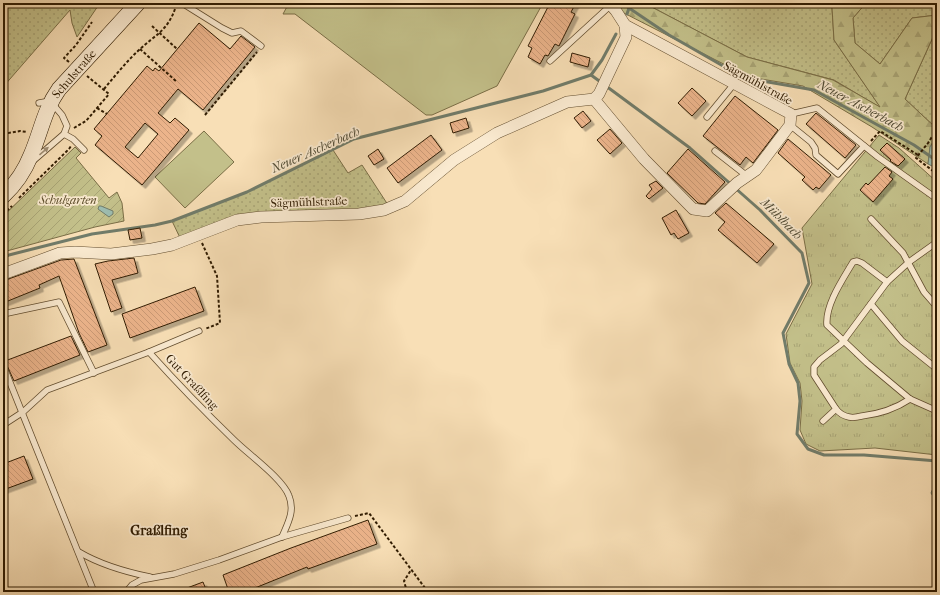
<svg xmlns="http://www.w3.org/2000/svg" width="940" height="595" font-family="'IM FELL French Canon',serif">
  <style>
    .grass { fill: url(#grass-dots); stroke: #7a6e46 }
    .forest { fill: url(#forest-firs); stroke: #7a6e46 }
    .park { fill: url(#park-tufts); stroke: #7a6e46 }
    .garden { fill: url(#garden-furrows); stroke: #7a6e46 }
    .pitch { fill: #c3c08a; stroke: #7a6e46 }
    .water { fill: #9dbcaf; stroke: #717c6a }
    .lines { fill: none; stroke-linecap: round; stroke-linejoin: round }
    .stream { stroke: #717c6a; stroke-width: 3 }
    .building { fill: url(#building-back-hatch); stroke: #301c02; fill-rule: evenodd; filter: url(#shadow) }
    .lane-casing { stroke: #624d2f; stroke-width: 7 }
    .street-casing { stroke: #624d2f; stroke-width: 12 }
    .secondary-casing { stroke: #301c02; stroke-width: 16 }
    .path { stroke: #301c02; stroke-width: 2; stroke-dasharray: 3 2; stroke-linecap: butt }
    .lane { stroke: #faead0; stroke-width: 5.5 }
    .street { stroke: #faead0; stroke-width: 11 }
    .secondary { stroke: #faead0; stroke-width: 15 }
    .oneway { fill: #9f8d73 }
    .labels { text-anchor: middle; stroke-width: 3.5; stroke-linejoin: round; paint-order: stroke }
    .street-label { font-size: 12px; fill: #301c02; stroke: #faead0 }
    .park-label { font-size: 12px; font-style: italic; fill: #5c4d2b; stroke: #faead0 }
    .water-label { font-size: 13px; font-style: italic; fill: #514c36; stroke: #faead0 }
    .quarter-label { font-size: 14px; font-weight: bold; fill: #301c02; stroke: #faead0 }
  </style>
  <defs>
    <pattern id="grass-dots" width="8" height="8" patternUnits="userSpaceOnUse"><rect width="8" height="8" fill="#c3c08a"/><path d="M2 2h.1M6 6h.1" fill="none" stroke="#a8a475" stroke-width="1.8" stroke-linecap="round"/></pattern>
    <pattern id="forest-firs" width="22" height="20" patternUnits="userSpaceOnUse"><rect width="22" height="20" fill="#c3c08a"/><path d="M5 1l3.5 6h-7zM16 11l3.5 6h-7z" fill="#a8a475"/></pattern>
    <pattern id="park-tufts" width="24" height="20" patternUnits="userSpaceOnUse"><rect width="24" height="20" fill="#c3c08a"/><path d="M3 7l-1-3M5 7V3M7 7l1-3M15 17l-1-3M17 17v-4M19 17l1-3" fill="none" stroke="#a8a475"/></pattern>
    <pattern id="garden-furrows" width="10" height="10" patternUnits="userSpaceOnUse"><rect width="10" height="10" fill="#c3c08a"/><path d="M-1 1l2-2M0 10L10 0M9 11l2-2" fill="none" stroke="#a8a475"/></pattern>
    <pattern id="building-back-hatch" width="6" height="6" patternUnits="userSpaceOnUse"><rect width="6" height="6" fill="#ecb48b"/><path d="M-1 5l2 2M0 0l6 6M5-1l2 2" fill="none" stroke="#cb9a76"/></pattern>
    <filter id="shadow"><feDropShadow dx="3.5" dy="3.5" stdDeviation="0" flood-color="#0004"/></filter>
  </defs>
  <rect width="100%" height="100%" fill="#f8dfb6"/>
  <filter id="stains"><feTurbulence type="fractalNoise" baseFrequency=".005" numOctaves="4"/><feColorMatrix values="0 0 0 0 .2 0 0 0 0 .09 0 0 0 0 .02 0 0 0 .5 -.17"/></filter>
  <radialGradient id="worn" r=".72"><stop offset=".6" stop-color="#630" stop-opacity="0"/><stop offset="1" stop-color="#630" stop-opacity=".3"/></radialGradient>
  <g class="grass">
    <polygon points="3,3 100,3 77,37 72,23 70,10 3,87"/>
    <polygon points="644,3 835,3 832,8 834,40 881,108 834,80 747,57"/>
    <polygon points="866,3 937,3 937,15 912,18 880,64 855,43 853,18"/>
    <polygon points="937,28 937,129 905,99"/>
    <polygon points="333,150 348,173 362,165 390,208 261,217 182,242 172,221 247,192"/>
  </g>
  <polygon class="forest" points="614,3 644,3 747,57 833,80 880,107 834,40 832,8 835,3 866,3 853,18 855,43 880,64 912,18 937,15 937,28 905,99 937,129 937,136 930,147 928,164 872,127 803,86 749,77 620,11"/>
  <polygon class="park" points="879,135 899,148 937,182 937,455 875,448 820,451 806,444 800,430 802,401 800,383 790,363 786,334 812,284 802,228"/>
  <polygon class="garden" points="75,147 81,153 76,158 109,198 117,192 122,203 124,221 95,227 3,252 3,216"/>
  <g class="pitch">
    <polygon points="289,3 543,3 497,86 432,115 426,115 295,14 283,14"/>
    <polygon points="204,131 234,162 185,208 155,177"/>
  </g>
  <g class="water">
    <polygon points="937,136 937,168 936,168 928,164 930,147"/>
    <polygon points="99,206 101,206 113,211 113,214 109,217 98,209"/>
    <polygon points="937,479 937,503 931,493"/>
  </g>
  <g class="lines">
    <g class="stream">
      <polyline points="623,3 629,8"/>
      <polyline points="627,14 629,8 669,35 744,78 814,90 914,145 937,161"/>
      <polyline points="591,75 602,83"/>
      <polyline points="606,86 690,148 760,210 802,253 809,283 783,333 789,364 798,383 800,401 797,434 808,449 824,455 864,455 937,461"/>
      <polyline points="3,258 9,255 92,234 155,225 172,221 247,192 354,139 543,91 591,75 602,60 616,34"/>
    </g>
  </g>
  <g class="building">
    <polygon points="550,3 576,3 571,12 575,14 559,46 555,44 548,56 545,55 540,64 528,57 532,48 528,46"/>
    <path d="M199 23 230 49 241 36 255 47 203 110 178 89 158 113 170 123 175 118 189 130 142 185 95 145 102 136 94 129 147 66 153 71 155 68 159 71ZM145 123 158 134 138 158 125 147Z"/>
    <polygon points="572,53 590,58 588,67 570,62"/>
    <polygon points="692,88 706,101 692,116 678,103"/>
    <polygon points="735,96 778,130 753,163 746,157 740,165 703,136"/>
    <polygon points="583,111 591,121 582,128 574,118"/>
    <polygon points="816,113 856,145 845,158 806,124"/>
    <polygon points="466,118 469,128 453,133 450,123"/>
    <polygon points="610,129 622,143 610,154 597,140"/>
    <polygon points="431,135 442,150 398,183 387,168"/>
    <polygon points="788,139 831,175 819,189 816,187 813,190 802,180 805,177 778,153"/>
    <polygon points="887,143 905,159 898,166 890,161 891,160 880,150"/>
    <polygon points="378,149 384,159 374,165 368,156"/>
    <polygon points="688,149 725,182 705,204 698,203 667,173"/>
    <polygon points="885,167 892,172 889,176 893,179 873,202 860,190 866,183 868,185"/>
    <polygon points="656,181 663,188 649,199 646,196 652,189 649,185"/>
    <polygon points="726,203 774,244 757,263 718,230 725,222 715,213"/>
    <polygon points="676,210 689,233 678,239 674,233 671,235 662,218"/>
    <polygon points="140,228 142,238 130,240 128,230"/>
    <polygon points="134,258 138,273 112,280 122,308 111,312 95,264 108,261"/>
    <polygon points="74,259 107,345 88,352 79,333 59,276 39,285 40,288 3,303 3,281 61,260"/>
    <polygon points="195,287 204,311 130,338 122,314"/>
    <polygon points="71,336 80,355 14,381 5,361"/>
    <polygon points="24,456 33,479 3,490 3,464"/>
    <polygon points="368,520 377,544 308,569 307,567 245,592 229,592 223,575 291,548"/>
    <polygon points="203,582 207,592 179,592 179,591"/>
  </g>
  <g class="lines">
    <defs>
      <g id="lane">
        <polyline points="182,3 222,28 232,33 241,31 261,46"/>
        <polyline points="550,61 611,5"/>
        <polyline points="791,114 817,108 878,157 937,199"/>
        <polyline points="707,117 734,84"/>
        <polyline points="790,125 811,142 815,148 816,155 838,174 864,146"/>
        <polyline points="64,134 73,139 84,150"/>
        <polyline points="715,151 747,176"/>
        <polyline points="34,160 64,134 67,126 62,115 50,101 39,103"/>
        <polyline points="871,219 903,253 924,292 937,307"/>
        <path d="M887 282 862 263 857 261 853 262C843 279 825 305 827 325L867 363 910 399 937 411"/>
        <polyline points="871,304 902,341 937,369"/>
        <polyline points="3,314 59,302 94,373"/>
        <polyline points="149,352 199,331"/>
        <polyline points="3,365 94,592"/>
        <path d="M836 409C839 413 844 416 849 417 853 418 858 417 862 416 879 414 895 409 910 399"/>
        <polyline points="823,421 836,409 814,375 814,367 820,360 841,344 887,282 909,262 937,242"/>
        <path d="M3 425 23 412 47 390 149 352C176 382 204 411 234 440 248 454 283 479 289 496 295 511 288 523 282 537"/>
        <path d="M79 552C101 565 126 572 150 577"/>
        <polyline points="126,592 132,585 141,580 174,574 219,560 282,537 348,518"/>
      </g>
      <g id="street">
        <polyline points="594,99 644,159 693,209 707,211 737,183 756,170 790,125 791,114 625,25 616,11 609,3"/>
        <polyline points="3,274 60,253 75,252 111,254 152,249 172,245 237,220 261,217 359,214 384,210 405,201 454,160 497,133 567,102 594,99 599,94 626,37 625,25"/>
      </g>
      <path id="secondary" d="M3 196C15 185 25 170 31 155 41 132 44 110 59 89L138 3"/>
    </defs>
    <use href="#lane" class="lane-casing"/>
    <use href="#street" class="street-casing"/>
    <use href="#secondary" class="secondary-casing"/>
    <g class="path">
      <polyline points="152,26 177,49"/>
      <polyline points="140,49 177,82"/>
      <polyline points="69,62 64,58 76,45 92,22"/>
      <path d="M104 89C115 76 126 62 139 50 156 34 168 31 176 6"/>
      <polyline points="97,108 107,114"/>
      <polyline points="205,115 257,52"/>
      <polyline points="74,128 86,121 109,94 87,76"/>
      <polyline points="937,129 928,143 916,158 937,174"/>
      <polyline points="3,134 20,131 27,132"/>
      <polyline points="871,141 880,131 918,155"/>
      <polyline points="19,198 69,149 71,146"/>
      <polyline points="3,214 12,206"/>
      <polyline points="202,243 217,276 220,323 205,329"/>
      <polyline points="355,516 369,513 428,592"/>
      <polyline points="407,592 404,581 411,570"/>
    </g>
    <use href="#lane" class="lane"/>
    <use href="#street" class="street"/>
    <use href="#secondary" class="secondary"/>
  </g>
  <defs><path id="oneway-solid" d="M-6-.8H1V-3.2L6.5 0L1 3.2V.8H-6Z"/></defs>
  <use class="oneway" href="#oneway-solid" transform="translate(44 151) rotate(-41)"/>
  <g class="labels">
    <g class="street-label">
      <text transform="translate(74 74) rotate(-49)" y="4">Schulstraße</text>
      <text transform="translate(758 83) rotate(29)" y="4">Sägmühlstraße</text>
      <text transform="translate(309 202) rotate(-2)" y="4">Sägmühlstraße</text>
      <text transform="translate(192 382) rotate(47)" y="4">Gut Graßlfing</text>
    </g>
    <g class="park-label">
      <text x="68" y="204">Schulgarten</text>
    </g>
    <g class="water-label">
      <text transform="translate(861 105) rotate(28)" y="5">Neuer Ascherbach</text>
      <text transform="translate(315 149) rotate(-24)" y="5">Neuer Ascherbach</text>
      <text transform="translate(782 218) rotate(45)" y="5">Mühlbach</text>
    </g>
    <g class="quarter-label">
      <text x="159" y="535">Graßlfing</text>
    </g>
  </g>
  <rect width="940" height="595" fill="none" stroke="#f8dfb6" stroke-width="16"/>
  <rect x="4" y="4" width="932" height="587" fill="none" stroke="#301c02" stroke-width="2"/>
  <rect x="8" y="8" width="924" height="579" fill="none" stroke="#301c02"/>
  <rect width="100%" height="100%" filter="url(#stains)"/>
  <rect width="100%" height="100%" fill="url(#worn)"/>
</svg>
